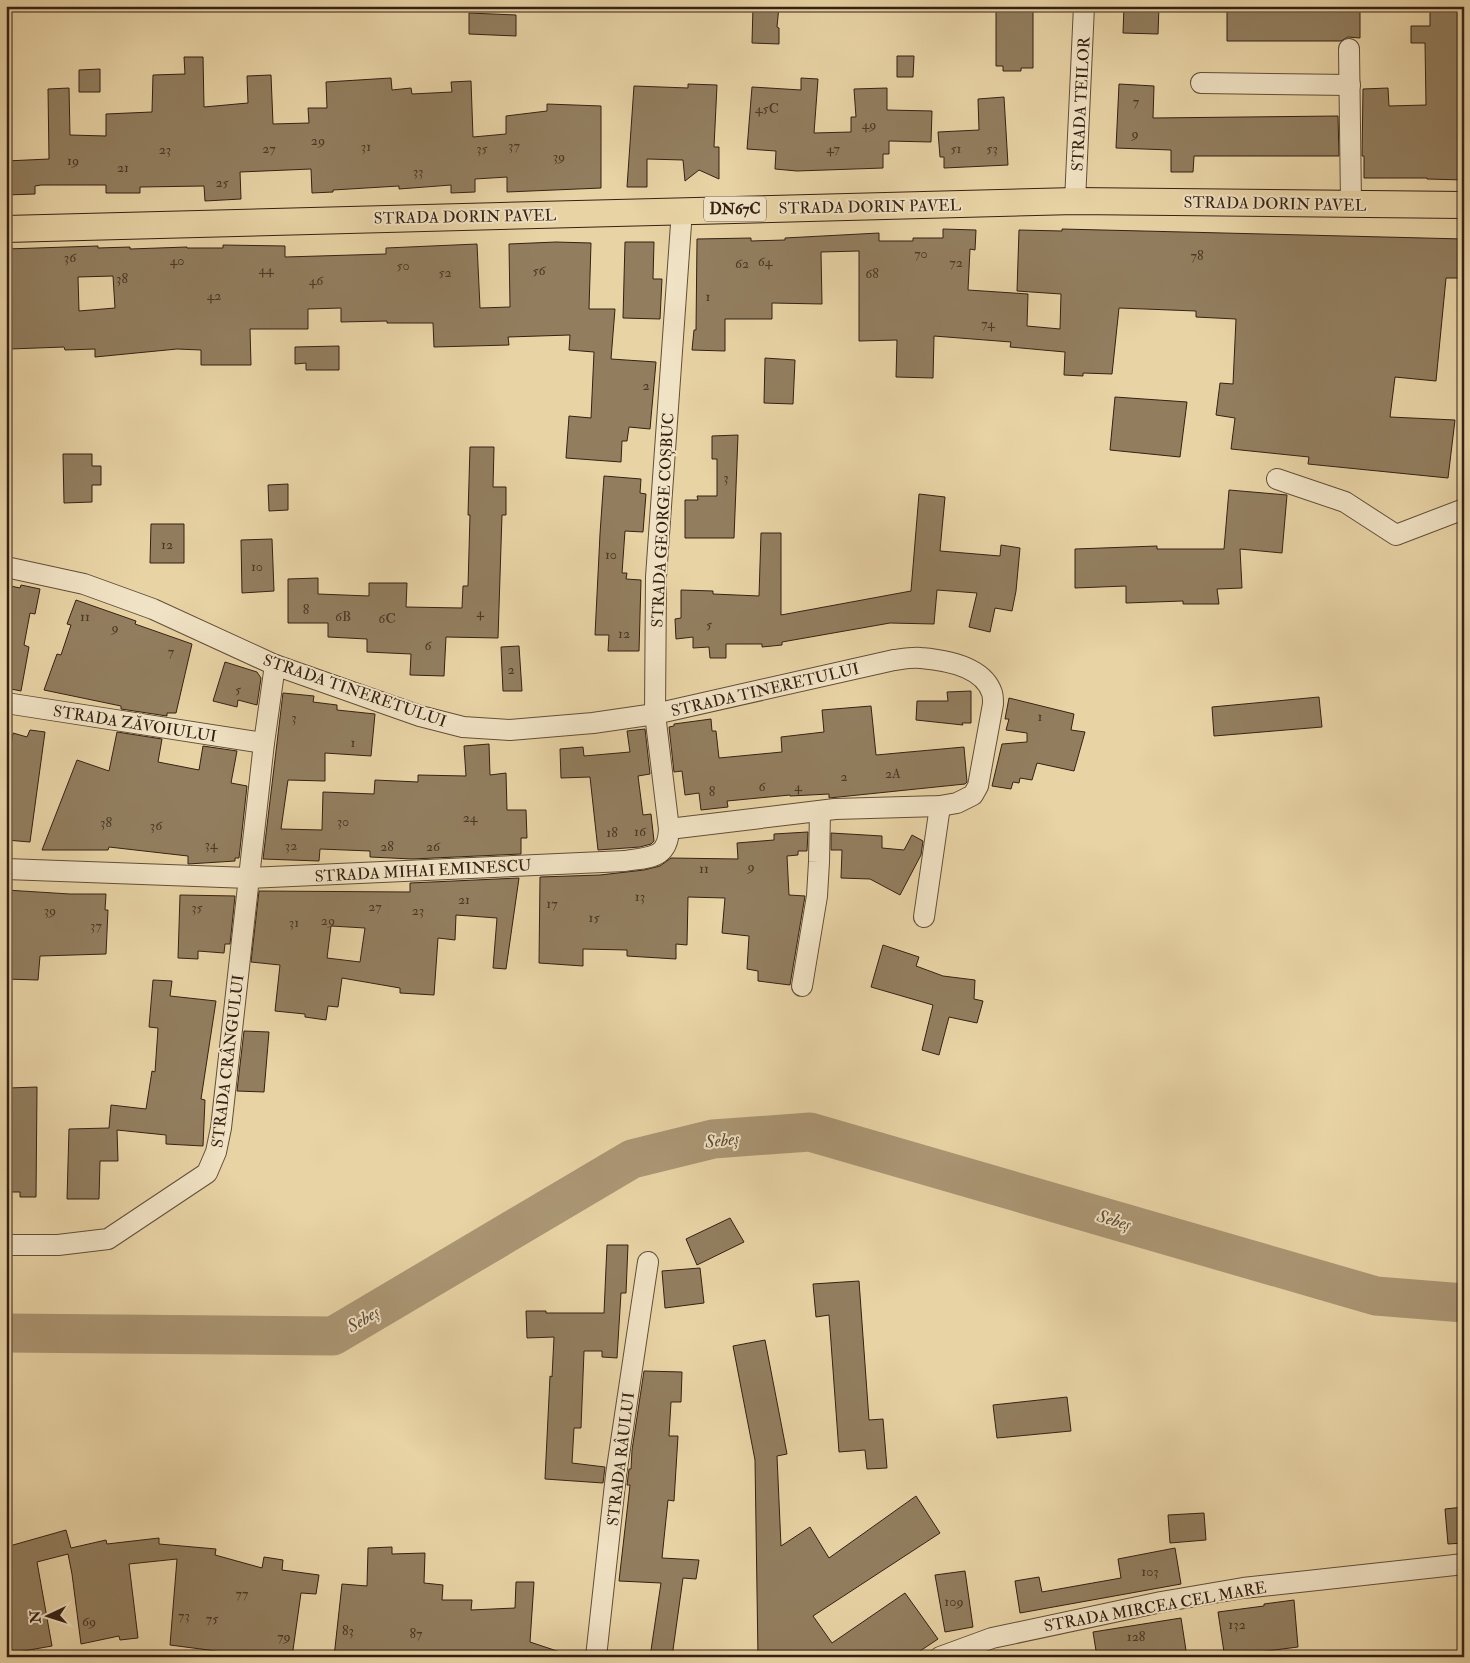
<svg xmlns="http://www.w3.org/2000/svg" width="1470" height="1663" font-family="'IM FELL Double Pica',serif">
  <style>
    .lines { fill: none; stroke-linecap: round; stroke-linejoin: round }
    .river { stroke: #ab9674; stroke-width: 39 }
    .building { fill: #927e5f; stroke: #352114; fill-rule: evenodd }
    .minor-casing { stroke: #624e38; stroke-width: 22 }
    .major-casing { stroke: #352114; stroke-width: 28 }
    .path { stroke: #352114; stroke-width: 3; stroke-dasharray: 4 2.5; stroke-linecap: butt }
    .minor { stroke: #f0e2c4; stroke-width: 20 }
    .major { stroke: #e8d3a5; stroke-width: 26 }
    .labels { text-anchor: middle; stroke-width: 4; stroke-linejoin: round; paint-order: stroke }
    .number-label { font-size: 14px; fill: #4c3827 }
    .shield { fill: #f0e2c4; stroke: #6d5b49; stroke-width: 1 }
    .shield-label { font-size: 15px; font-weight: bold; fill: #352114 }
    .street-label { font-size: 16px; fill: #352114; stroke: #f0e2c4 }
    .water-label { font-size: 18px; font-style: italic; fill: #5e4a36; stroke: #f0e2c4 }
  </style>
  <rect width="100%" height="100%" fill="#e8d3a5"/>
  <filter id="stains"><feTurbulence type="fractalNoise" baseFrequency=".004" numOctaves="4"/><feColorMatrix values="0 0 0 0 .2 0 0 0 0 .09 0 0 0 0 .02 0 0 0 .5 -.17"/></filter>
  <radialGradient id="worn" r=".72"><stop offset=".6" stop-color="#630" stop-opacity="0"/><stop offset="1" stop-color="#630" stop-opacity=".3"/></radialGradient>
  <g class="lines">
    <polyline class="river" points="6,1333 333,1336 632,1159 713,1139 810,1132 1376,1296 1464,1303"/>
  </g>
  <g class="building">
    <polygon points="753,6 779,6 777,27 779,28 779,44 752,43"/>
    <polygon points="996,6 1033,6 1033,68 1021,68 1021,71 1003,71 1003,66 996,66"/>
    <polygon points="1124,6 1159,6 1158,34 1123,33"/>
    <polygon points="1227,6 1360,6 1360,38 1348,37 1341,41 1227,41"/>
    <polygon points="1430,6 1464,7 1464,68 1460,68 1464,180 1427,179 1427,178 1364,178 1364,156 1362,156 1363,89 1388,88 1389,106 1426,105 1425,43 1411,43 1411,26 1430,26"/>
    <polygon points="469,13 516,15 516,36 469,34"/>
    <polygon points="897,56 914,56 913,77 897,77"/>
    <polygon points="184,57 203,57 204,107 248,103 247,76 271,75 273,124 309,123 308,108 327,108 326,82 391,78 392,90 411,88 412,94 452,92 451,82 471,81 473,137 506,134 506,116 547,111 547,104 601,106 601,188 507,192 507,177 475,179 475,192 451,193 451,185 399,189 399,186 333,190 333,192 312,193 311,169 240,172 241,199 205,201 204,186 140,187 140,193 106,193 106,185 41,185 35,186 35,194 6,195 6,161 49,159 48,89 69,88 70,135 106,136 106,114 152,112 153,75 185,74"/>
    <polygon points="100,69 100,92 79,92 79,70"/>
    <polygon points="801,78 818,79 814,133 851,132 851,117 856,117 854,89 887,88 887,110 932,111 931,142 889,141 889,154 883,154 883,168 797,171 775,169 776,151 747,149 752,87 801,90"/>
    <polygon points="688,84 717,85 714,147 719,147 719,179 699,170 685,181 683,160 647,159 647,187 627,187 634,86 688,88"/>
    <polygon points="1119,84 1154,86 1153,118 1338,116 1339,156 1194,156 1193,172 1171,172 1171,150 1116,148"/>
    <polygon points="1004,97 1008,165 944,168 944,157 940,157 938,132 979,130 978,99"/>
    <polygon points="943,229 976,230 975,250 970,249 968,290 1028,294 1027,326 1060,329 1061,294 1017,291 1019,230 1062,231 1062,229 1464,239 1464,278 1446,278 1436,381 1395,377 1390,417 1455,420 1448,478 1308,464 1309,457 1231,449 1235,418 1216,415 1220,383 1233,384 1236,319 1196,317 1196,311 1119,308 1112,374 1083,373 1083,376 1064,375 1065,352 1010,347 1011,342 934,336 933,378 896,377 897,340 859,341 859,251 821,252 822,304 772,303 772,319 725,319 725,351 692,350 694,330 696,330 697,239 751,238 751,241 785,240 785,238 879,233 879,241 913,241 913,238 943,238"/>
    <path d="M556 242 591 243 589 309H615L611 359 656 362 650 429 629 427 627 441H622L621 462 566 458 569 416 591 418 594 352 569 350 570 335 508 337 509 345 434 347 433 323H387V321L341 322V308L308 309V329H250L251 365H201V350L177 349 95 357V349L65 350 64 347 10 349 6 249 98 246V248L130 247V249L187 247V248H223V245L285 246V257L386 254V248L477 244 480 308 510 307 509 244ZM113 276 115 308 79 311 78 277Z"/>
    <polygon points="625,242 654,242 653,279 662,279 660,319 623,318"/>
    <polygon points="339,346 339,370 306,370 306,363 295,364 295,347"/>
    <polygon points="765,358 795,360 793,404 764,403"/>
    <polygon points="1115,397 1187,402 1180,457 1110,450"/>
    <polygon points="738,435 734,538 685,538 685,500 698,500 697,496 717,496 717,459 712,459 712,436"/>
    <polygon points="470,447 494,447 493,487 506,487 506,515 502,515 498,638 446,637 444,676 410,675 411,654 367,652 367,639 328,637 328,623 288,623 288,579 318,578 318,594 369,596 369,583 407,583 406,607 462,608 463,586 468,586 470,515 468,515"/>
    <polygon points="63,454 92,454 92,466 101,466 101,485 92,485 92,502 64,503"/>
    <polygon points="604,476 641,479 640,493 646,494 643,532 625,531 622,573 627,573 626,579 641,580 639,651 608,651 609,635 595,635 600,534"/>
    <polygon points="288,484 288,510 269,511 268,485"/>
    <polygon points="1229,490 1287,495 1282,553 1240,549 1242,588 1217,589 1219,604 1183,604 1183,601 1126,603 1126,586 1075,588 1075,549 1157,546 1157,549 1224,549"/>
    <polygon points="919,494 945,497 940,551 1000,556 1001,545 1020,548 1016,591 1012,611 995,608 990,632 969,627 977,593 937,590 934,624 890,623 782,642 782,645 762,647 762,644 726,644 726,658 710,658 709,647 693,648 693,637 676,639 675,619 681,618 681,590 713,591 713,594 759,596 761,533 781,533 781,615 911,591"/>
    <polygon points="151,524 184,524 184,563 150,563"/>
    <polygon points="272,539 274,591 242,593 241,540"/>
    <polygon points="6,585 20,588 21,585 40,589 35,614 30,613 24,645 29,647 21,691 6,688"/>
    <polygon points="76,600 136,621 135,624 192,644 176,713 167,713 167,716 121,709 121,706 44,690 57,654 61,655 71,625 67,624"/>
    <polygon points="519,646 522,691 503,691 501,647"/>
    <polygon points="225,662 257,672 261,678 257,705 238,700 237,707 213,701"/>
    <polygon points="971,691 971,723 962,723 963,725 916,720 917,701 948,701 947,692"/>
    <polygon points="283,693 314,696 313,702 337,705 337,710 375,714 371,756 325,753 325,781 288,780 281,829 322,830 323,792 374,794 375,780 418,782 418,775 466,776 464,746 489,744 490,775 506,773 507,810 526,810 527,838 521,838 521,854 412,859 370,857 370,851 320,849 319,861 263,859"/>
    <polygon points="1319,697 1322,727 1214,736 1212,707"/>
    <polygon points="1009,698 1074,714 1071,730 1085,732 1074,771 1037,763 1032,780 1020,778 1019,783 1013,782 1011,789 992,786 1002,744 1027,742 1027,733 1006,730 1009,719 1005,719"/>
    <polygon points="871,706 876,755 964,747 967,782 965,784 829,798 829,794 790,796 790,795 727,801 728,807 701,810 699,793 685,795 682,771 674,772 669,727 674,726 674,724 711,719 712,731 716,731 719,758 782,752 781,737 824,732 822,710"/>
    <polygon points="645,729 650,774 638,776 643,815 651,814 654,841 651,844 640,847 598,850 590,777 561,778 560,749 583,747 584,756 630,752 627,731"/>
    <polygon points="30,730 45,732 30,842 6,840 6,801 9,767 8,766 13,733 27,737"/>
    <polygon points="117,732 162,739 158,762 199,770 203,746 237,751 231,783 247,786 239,858 235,858 235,861 188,864 188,856 109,847 108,850 42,850 77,760 109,771"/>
    <polygon points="808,832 807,851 798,851 798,855 787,856 789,895 805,896 790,985 758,981 758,971 747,969 749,936 722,933 725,898 688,897 687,945 676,944 676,959 627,956 627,950 583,949 583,966 539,963 540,877 600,875 644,870 660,866 671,858 738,859 737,843 774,840 774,834"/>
    <polygon points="831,833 882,836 882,848 904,850 912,835 923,841 921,855 900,895 870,879 841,878 842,850 831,850"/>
    <path d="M519 878 506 969 493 968 497 918 456 915 455 940 438 938 434 995 400 993V988L342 978 338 1007 328 1006 326 1020 305 1017V1014L275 1011 280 965 251 962 259 891 410 892V883ZM331 926 365 928 360 962 327 958Z"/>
    <polygon points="6,890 70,894 106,894 105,910 108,910 106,954 40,956 38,980 6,979"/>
    <polygon points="180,895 235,896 230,944 225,944 224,953 198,951 198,959 178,958"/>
    <polygon points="883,945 919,957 916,966 943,976 975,980 974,999 983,1001 977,1023 949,1017 939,1055 922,1050 933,1005 871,987"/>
    <polygon points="153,980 172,981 170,996 216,1001 201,1099 205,1100 203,1146 166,1144 166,1135 117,1130 118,1161 100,1161 99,1199 67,1199 69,1129 109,1128 111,1105 146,1109 152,1071 155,1072 158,1028 149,1027"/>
    <polygon points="244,1031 269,1032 264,1092 237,1091"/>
    <polygon points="37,1087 36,1197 20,1197 20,1192 6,1192 9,1088"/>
    <polygon points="730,1218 744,1242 697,1265 686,1239"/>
    <polygon points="607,1245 628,1245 626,1293 621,1293 617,1358 602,1357 602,1351 584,1351 581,1428 574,1428 572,1463 605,1467 603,1483 545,1479 550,1376 552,1377 554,1337 527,1338 526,1311 546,1311 546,1313 604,1313"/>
    <polygon points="700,1268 704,1303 665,1308 662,1271"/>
    <polygon points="859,1281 869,1420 883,1419 887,1468 867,1469 865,1450 839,1452 829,1315 816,1317 813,1284"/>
    <polygon points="765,1340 787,1454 777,1456 781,1546 810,1527 829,1558 916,1496 940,1533 813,1616 832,1643 905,1593 938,1639 911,1657 758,1657 755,1460 733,1346"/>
    <polygon points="644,1371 682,1372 681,1402 671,1402 669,1436 678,1436 674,1501 668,1500 662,1558 699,1560 696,1579 683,1578 672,1657 650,1657 661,1583 619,1581 630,1485 627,1485 629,1469 631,1469 632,1450"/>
    <polygon points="1067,1397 1071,1431 997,1438 993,1405"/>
    <polygon points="1464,1507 1464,1543 1448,1544 1445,1509"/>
    <polygon points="1204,1513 1206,1540 1170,1543 1168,1515"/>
    <polygon points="66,1530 71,1548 106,1540 107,1544 159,1538 159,1544 216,1549 215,1555 262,1568 264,1557 283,1560 282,1570 319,1575 316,1594 301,1593 292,1657 262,1653 262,1657 170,1645 177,1559 129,1564 138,1638 120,1640 119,1636 81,1644 72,1574 68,1554 37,1562 52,1646 6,1654 6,1547"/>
    <polygon points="392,1547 392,1554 425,1553 424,1583 443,1585 442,1600 472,1600 471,1610 515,1608 516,1582 534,1582 530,1642 563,1653 563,1657 334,1657 342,1584 367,1586 368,1548"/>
    <polygon points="1175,1548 1181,1584 1020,1613 1015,1581 1039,1577 1042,1592 1121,1578 1118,1559"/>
    <polygon points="965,1571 973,1627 945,1632 935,1575"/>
    <polygon points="1294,1600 1298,1647 1243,1654 1243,1657 1226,1657 1225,1652 1224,1652 1218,1612 1264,1606 1264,1604"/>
    <polygon points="1181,1618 1187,1657 1097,1657 1093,1632"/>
  </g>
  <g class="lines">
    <defs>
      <g id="minor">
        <polyline points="1349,49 1351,204"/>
        <polyline points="1201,83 1350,85"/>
        <polyline points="1075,201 1084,6"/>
        <polyline points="1277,479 1345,502 1396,535 1464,509"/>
        <path d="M6 567 84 584 153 609 275 665 420 716 463 727 510 730 593 723 655 714 894 660C902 659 912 657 921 658 945 660 983 666 992 693 993 696 993 701 993 704L978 786 973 795 957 803 940 806 835 809 669 829C668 859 650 857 625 861L249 878 6 869"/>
        <polyline points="6,703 264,743"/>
        <polyline points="669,829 655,714 656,577 682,210"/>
        <polyline points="924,917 940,806"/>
        <polyline points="802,986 817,896 819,862 820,811"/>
        <polyline points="6,1245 58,1245 108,1239 207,1173 216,1152 221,1128 264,743 275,665"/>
        <polyline points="596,1657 616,1475 648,1262"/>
        <polyline points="940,1657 992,1638 1161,1602 1243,1588 1464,1564"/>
      </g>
      <polyline id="major" points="6,229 1075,201 1464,205"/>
    </defs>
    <use href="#minor" class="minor-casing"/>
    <use href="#major" class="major-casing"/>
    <polyline class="path" points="6,480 9,546"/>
    <use href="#minor" class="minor"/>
    <use href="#major" class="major"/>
  </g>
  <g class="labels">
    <g class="number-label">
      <text x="1136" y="106">7</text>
      <text x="767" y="113">45C</text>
      <text x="869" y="129">49</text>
      <text x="1135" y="138">9</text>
      <text x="318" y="145">29</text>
      <text x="514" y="150">37</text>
      <text x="366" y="151">31</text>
      <text x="269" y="153">27</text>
      <text x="482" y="153">35</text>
      <text x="833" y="153">47</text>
      <text x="956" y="153">51</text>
      <text x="992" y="153">53</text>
      <text x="165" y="154">23</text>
      <text x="559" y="161">39</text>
      <text x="73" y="165">19</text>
      <text x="123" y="172">21</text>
      <text x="418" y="176">33</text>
      <text x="222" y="187">25</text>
      <text x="921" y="258">70</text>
      <text x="1197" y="260">78</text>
      <text x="70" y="262">36</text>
      <text x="177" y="265">40</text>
      <text x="765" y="266">64</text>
      <text x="956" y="267">72</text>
      <text x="742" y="268">62</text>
      <text x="403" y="270">50</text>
      <text x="266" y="274">44</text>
      <text x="539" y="275">56</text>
      <text x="445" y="277">52</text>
      <text x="872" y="278">68</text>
      <text x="122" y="283">38</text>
      <text x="316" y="285">46</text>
      <text x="214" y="300">42</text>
      <text x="708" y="301">1</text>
      <text x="988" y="328">74</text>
      <text x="646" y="390">2</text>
      <text x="726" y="482">3</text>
      <text x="167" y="549">12</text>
      <text x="611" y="559">10</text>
      <text x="257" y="571">10</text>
      <text x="306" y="614">8</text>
      <text x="480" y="617">4</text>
      <text x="85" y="621">11</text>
      <text x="343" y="621">6B</text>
      <text x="387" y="623">6C</text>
      <text x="709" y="629">5</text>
      <text x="115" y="632">9</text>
      <text x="624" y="638">12</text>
      <text x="428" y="650">6</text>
      <text x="171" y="656">7</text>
      <text x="511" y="674">2</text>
      <text x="238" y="694">5</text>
      <text x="1040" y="721">1</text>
      <text x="294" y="722">3</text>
      <text x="353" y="747">1</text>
      <text x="893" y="778">2A</text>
      <text x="844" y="781">2</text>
      <text x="762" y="791">6</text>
      <text x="798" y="791">4</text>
      <text x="712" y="796">8</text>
      <text x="470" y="822">24</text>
      <text x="343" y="826">30</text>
      <text x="106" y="827">38</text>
      <text x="156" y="830">36</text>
      <text x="640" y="836">16</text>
      <text x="612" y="837">18</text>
      <text x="211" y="849">34</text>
      <text x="291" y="850">32</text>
      <text x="387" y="851">28</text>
      <text x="433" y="851">26</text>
      <text x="751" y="871">9</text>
      <text x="704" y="873">11</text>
      <text x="640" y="901">13</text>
      <text x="464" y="904">21</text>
      <text x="552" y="908">17</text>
      <text x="375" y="911">27</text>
      <text x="197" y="912">35</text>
      <text x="50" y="915">39</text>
      <text x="418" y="915">23</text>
      <text x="594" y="922">15</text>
      <text x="328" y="925">29</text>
      <text x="294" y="927">31</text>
      <text x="96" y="930">37</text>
      <text x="1150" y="1576">103</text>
      <text x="242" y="1598">77</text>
      <text x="954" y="1606">109</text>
      <text x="184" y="1620">73</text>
      <text x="212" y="1623">75</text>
      <text x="89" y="1626">69</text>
      <text x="1237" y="1629">132</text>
      <text x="348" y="1635">83</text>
      <text x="416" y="1638">87</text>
      <text x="284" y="1641">79</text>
      <text x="1136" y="1641">128</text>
    </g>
    <rect class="shield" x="704" y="196.5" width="62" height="25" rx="4"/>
    <g class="shield-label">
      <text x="735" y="214">DN67C</text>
    </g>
    <g class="street-label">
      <text transform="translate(1080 104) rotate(-87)" y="6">STRADA TEILOR</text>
      <text transform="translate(1275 203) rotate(1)" y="6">STRADA DORIN PAVEL</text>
      <text transform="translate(870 206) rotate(-1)" y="6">STRADA DORIN PAVEL</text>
      <text transform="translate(465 216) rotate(-1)" y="6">STRADA DORIN PAVEL</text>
      <text transform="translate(662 520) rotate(-87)" y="6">STRADA GEORGE COȘBUC</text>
      <text transform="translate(765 689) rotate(-13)" y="6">STRADA TINERETULUI</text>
      <text transform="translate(355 690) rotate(19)" y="6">STRADA TINERETULUI</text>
      <text transform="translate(135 723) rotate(9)" y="6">STRADA ZĂVOIULUI</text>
      <text transform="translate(423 870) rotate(-3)" y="6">STRADA MIHAI EMINESCU</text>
      <text transform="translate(227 1061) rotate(-83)" y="6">STRADA CRÂNGULUI</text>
      <text transform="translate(620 1459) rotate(-83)" y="6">STRADA RÂULUI</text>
      <text transform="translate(1155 1606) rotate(-10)" y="6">STRADA MIRCEA CEL MARE</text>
    </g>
    <g class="water-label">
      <text transform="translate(722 1140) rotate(-7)" y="6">Sebeș</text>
      <text transform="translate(1114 1220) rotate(16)" y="6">Sebeș</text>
      <text transform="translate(363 1319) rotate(-31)" y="6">Sebeș</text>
    </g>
  </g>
  <rect width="1470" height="1663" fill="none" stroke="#e8d3a5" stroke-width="25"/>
  <rect x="8" y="8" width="1455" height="1648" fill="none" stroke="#352114" stroke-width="2.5"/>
  <rect x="12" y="12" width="1445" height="1638" fill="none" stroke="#352114"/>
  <g transform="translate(48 1616) rotate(266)" stroke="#f0e2c4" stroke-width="4" paint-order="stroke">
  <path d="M0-4L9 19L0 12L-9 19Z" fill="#352114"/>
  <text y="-8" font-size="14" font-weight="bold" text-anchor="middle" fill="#352114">N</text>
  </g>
  <rect width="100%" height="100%" filter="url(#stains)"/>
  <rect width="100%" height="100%" fill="url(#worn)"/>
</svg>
